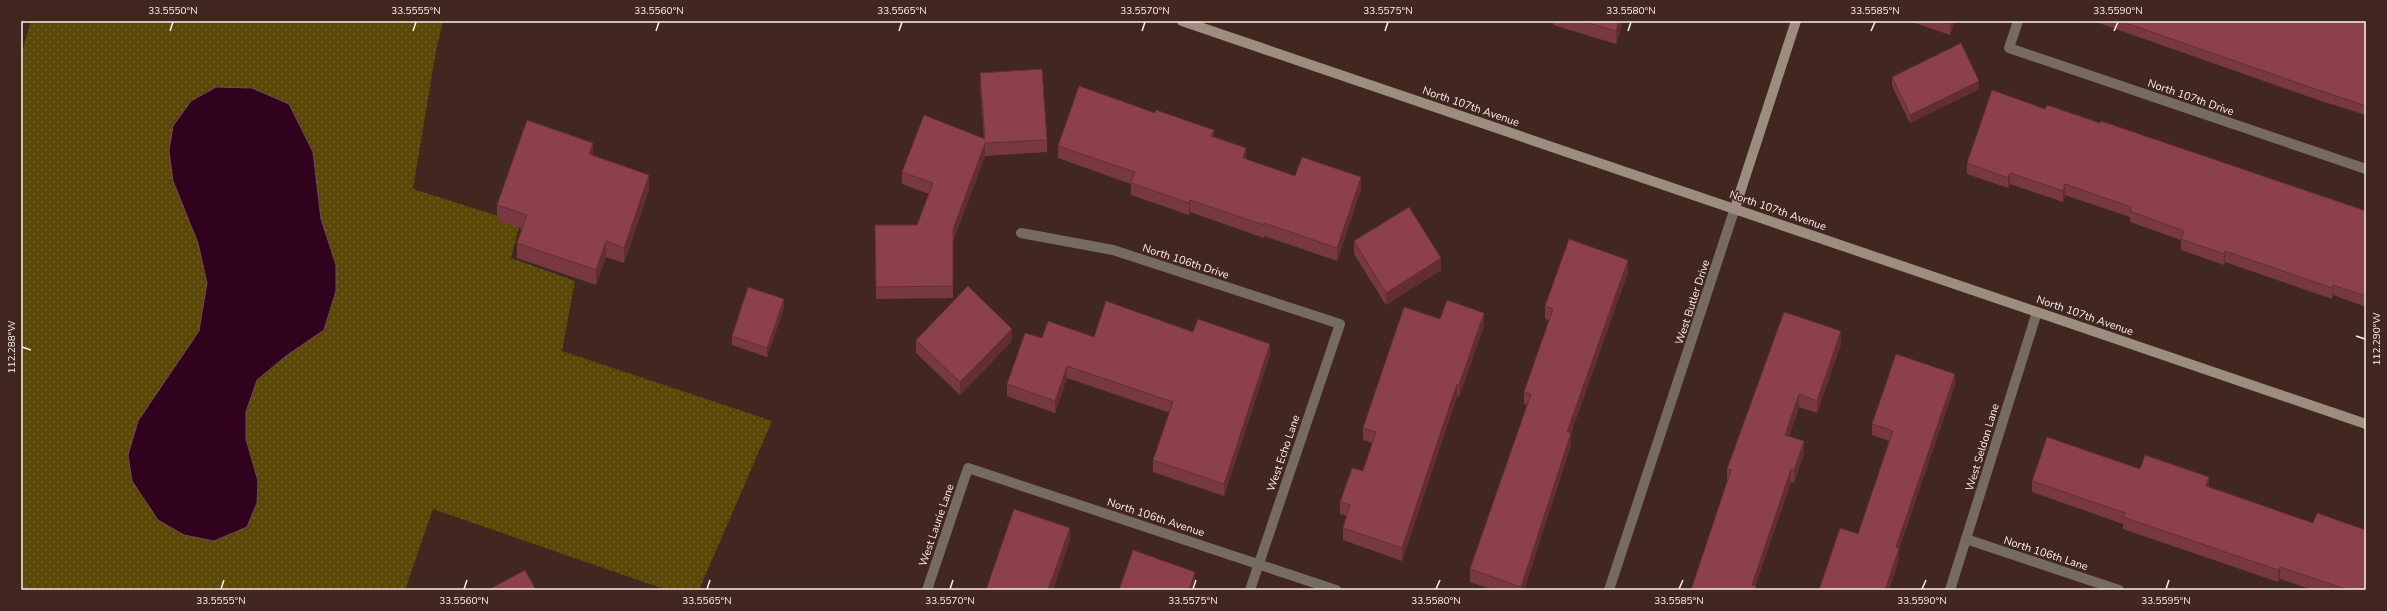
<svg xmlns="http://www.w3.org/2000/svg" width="2387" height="611" font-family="'Nunito Sans',sans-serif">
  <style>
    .grass { fill: url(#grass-dots) }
    .water { fill: #30021e; stroke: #6e495c }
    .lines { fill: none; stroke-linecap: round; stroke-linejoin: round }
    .street { stroke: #756b62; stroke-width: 10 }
    .secondary { stroke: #9d8d7f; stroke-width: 10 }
    .wall { fill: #783840 }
    .shaded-wall { fill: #622e34 }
    .building { fill: #8c414a; stroke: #622e34 }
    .ticks { fill: none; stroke: #fef0ec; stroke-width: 1.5 }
    .labels { text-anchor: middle; stroke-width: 3; stroke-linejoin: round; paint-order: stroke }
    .street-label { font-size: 11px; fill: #fef0ec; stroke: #41271f }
    .neatline { fill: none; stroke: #fef0ec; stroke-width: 1.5 }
    .ticks-label { font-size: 10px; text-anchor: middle; fill: #fef0ec }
  </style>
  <defs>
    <pattern id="grass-dots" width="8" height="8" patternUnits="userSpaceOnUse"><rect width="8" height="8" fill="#5b4806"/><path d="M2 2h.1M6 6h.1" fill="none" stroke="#74632a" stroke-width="1.8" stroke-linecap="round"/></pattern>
  </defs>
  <rect width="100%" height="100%" fill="#41271f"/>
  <polygon class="grass" points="31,21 443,21 436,51 413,189 520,223 511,258 575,281 562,351 772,421 699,590 667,590 433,509 405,590 21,590 21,55"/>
  <polygon class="water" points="216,87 252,88 289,104 313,152 321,219 336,265 336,291 324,330 286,356 257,380 246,412 246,439 258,481 257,503 247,527 214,541 184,535 158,520 132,481 128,455 138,421 199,331 207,283 198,243 173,181 169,151 173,126 191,101"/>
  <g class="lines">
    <g class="street">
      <polyline points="2018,21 2009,48 2366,169"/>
      <polyline points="1021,233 1113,250 1340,324 1250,590"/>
      <polyline points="1966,539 2119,590"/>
      <polyline points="927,590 968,468 1336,590"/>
      <polyline points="1609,590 1735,208"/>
      <polyline points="1950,590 2037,312"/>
    </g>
    <g class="secondary">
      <polyline points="1182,21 2366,424"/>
      <polyline points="1735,208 1796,21"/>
    </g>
  </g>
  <g class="wall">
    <polygon points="1553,21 1623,21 1616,44 1553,25"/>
    <polygon points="1909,21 1955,21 1950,35"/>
    <polygon points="2093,21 2366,21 2366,115 2321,101"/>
    <polygon points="980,73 1047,140 1047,152 985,156 953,241 953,298 876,299 875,225 917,225 929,194 902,184 902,172 984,139 980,86"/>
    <polygon points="1892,77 1979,89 1910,123 1892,86"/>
    <polygon points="2045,109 2100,123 2366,211 2366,307 2333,295 2332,299 2225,262 2224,265 2181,250 2181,240 2130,222 2130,217 2065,195 2063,202 2010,184 2008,188 1967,174 1967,163"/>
    <polygon points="1214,137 1246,159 1295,176 1361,189 1337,261 1264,236 1264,238 1190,212 1189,215 1131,195 1131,184 1058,158 1058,146"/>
    <polygon points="593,156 649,190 624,263 606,257 596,285 517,258 517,243 522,229 497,220 497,205"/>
    <polygon points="1354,241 1441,270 1386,305 1354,254"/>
    <polygon points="1628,272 1571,433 1571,445 1524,590 1494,590 1470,582 1470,569 1527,405 1524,404 1524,392 1549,320 1545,319 1545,306"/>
    <polygon points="784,308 767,357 732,345 732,336"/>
    <polygon points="1440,319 1484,326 1459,397 1457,396 1402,561 1343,540 1343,528 1347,516 1340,514 1340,502 1363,471 1372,443 1363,440 1363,428"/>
    <polygon points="1193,332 1270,355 1224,496 1153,472 1153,460 1170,413 1067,378 1055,413 1007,396 1007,384 1042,338 1094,337"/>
    <polygon points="916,340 1012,341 960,395 916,353"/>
    <polygon points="1841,344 1817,413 1799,407 1789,436 1804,454 1794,483 1791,482 1755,586 1756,590 1727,481 1727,469"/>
    <polygon points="1955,385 1899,549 1899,559 1889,590 1819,590 1858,534 1889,441 1872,435 1872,424"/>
    <polygon points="2140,469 2209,487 2366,590 2313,590 2280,579 2278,582 2123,529 2123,524 2032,492 2032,481"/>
  </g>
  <g class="shaded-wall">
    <polygon points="1619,21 1623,21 1616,44 1616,31"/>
    <polygon points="1951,21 1955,21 1950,35 1950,24"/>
    <polygon points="1979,81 1979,89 1910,123 1910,115"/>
    <polygon points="1214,130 1214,142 1211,136"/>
    <polygon points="593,143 593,158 589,154"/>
    <polygon points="985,143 985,156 953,242 953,229"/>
    <polygon points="1246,148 1246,161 1243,158"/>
    <polygon points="2010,173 2010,184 2008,188 2008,178"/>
    <polygon points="649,175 649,190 624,263 624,248"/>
    <polygon points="1361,177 1361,189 1337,261 1337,248"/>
    <polygon points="2065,184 2065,195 2063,202 2063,191"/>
    <polygon points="1190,200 1190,212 1189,215 1189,203"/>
    <polygon points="606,241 606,257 596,285 596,270"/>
    <polygon points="2225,251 2225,262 2224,265 2224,254"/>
    <polygon points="1441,258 1441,270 1386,305 1386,293"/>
    <polygon points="1628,260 1628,272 1567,444 1567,432"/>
    <polygon points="2333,285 2333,295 2332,299 2332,288"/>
    <polygon points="784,299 784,308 767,357 767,348"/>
    <polygon points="1484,313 1484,326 1459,397 1459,385"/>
    <polygon points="1012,329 1012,341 960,395 960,382"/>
    <polygon points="1841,331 1841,344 1817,413 1817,401"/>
    <polygon points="1270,344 1270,355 1224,496 1224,484"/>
    <polygon points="1067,366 1067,378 1055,413 1055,401"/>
    <polygon points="1955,374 1955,385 1899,549 1899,559 1889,590 1885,590 1896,547"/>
    <polygon points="1457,384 1457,396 1402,561 1402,548"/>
    <polygon points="1799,394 1799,407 1785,447 1785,435"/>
    <polygon points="1571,433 1571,445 1524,590 1521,590 1521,587"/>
    <polygon points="1804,441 1804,454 1794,483 1794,470"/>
    <polygon points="1791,469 1791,482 1754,590 1752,585"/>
    <polygon points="2209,477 2209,489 2206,486"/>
    <polygon points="1070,528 1070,541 1053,590 1048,590"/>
    <polygon points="2280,567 2280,579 2278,582 2278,570"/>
    <polygon points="1195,572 1195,584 1193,590 1189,590"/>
  </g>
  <g class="building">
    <polygon points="1582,21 1619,21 1616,31"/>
    <polygon points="1940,21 1951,21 1950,24"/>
    <polygon points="2120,21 2366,21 2366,106 2321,91"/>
    <polygon points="1961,43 1979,81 1910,115 1892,77"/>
    <polygon points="1042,69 1047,140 985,143 953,229 953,286 876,287 875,225 917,225 933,183 902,172 924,115 985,139 980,73"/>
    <polygon points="1079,86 1155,113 1156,110 1214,130 1211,136 1246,148 1243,158 1295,176 1302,157 1361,177 1337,248 1264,223 1264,225 1190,200 1189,203 1131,183 1135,172 1058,146"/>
    <polygon points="1992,90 2045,109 2047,105 2100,123 2101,121 2366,211 2366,296 2333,285 2332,288 2225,251 2224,254 2181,239 2184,231 2130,211 2131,207 2065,184 2063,191 2010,173 2008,178 1967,163"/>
    <polygon points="527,120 593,143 589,154 649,175 624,248 606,241 596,270 517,243 527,215 497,205"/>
    <polygon points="1409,207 1441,258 1386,293 1354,241"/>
    <polygon points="1569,239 1628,260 1567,432 1571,433 1521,587 1470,569 1531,394 1524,392 1553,309 1545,306"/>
    <polygon points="968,286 1012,329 960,382 916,340"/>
    <polygon points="748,287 784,299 767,348 732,336"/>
    <polygon points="1447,300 1484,313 1459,385 1457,384 1402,548 1343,528 1350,505 1340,502 1352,468 1363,471 1376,432 1363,428 1404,307 1440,319"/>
    <polygon points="1106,301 1193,332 1198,319 1270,344 1224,484 1153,460 1173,402 1067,366 1055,401 1007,384 1025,333 1042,338 1048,321 1094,337"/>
    <polygon points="1784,312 1841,331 1817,401 1799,394 1785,435 1804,441 1794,470 1791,469 1752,585 1756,586 1755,590 1691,590 1731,470 1727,469"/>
    <polygon points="1896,354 1955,374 1896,547 1899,548 1885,590 1819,590 1840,528 1858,534 1893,431 1872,424"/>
    <polygon points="2047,437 2140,469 2145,455 2209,477 2206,486 2313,523 2317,513 2366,530 2366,590 2348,590 2280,567 2278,570 2123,517 2125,513 2032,481"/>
    <polygon points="1014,509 1070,528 1048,590 986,590"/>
    <polygon points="1133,550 1195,572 1189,590 1119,590"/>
    <polygon points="525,570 536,590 488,590"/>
    <polygon points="2016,588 2021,590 2015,590"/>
  </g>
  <path class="ticks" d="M170 31 173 22M413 31 416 22M656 31 659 22M899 31 902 22M1142 31 1145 22M1385 31 1388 22M1628 31 1631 22M1871 31 1875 22M2114 31 2118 22M2356 336 2365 339M22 347 31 350M221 589 224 580M464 589 467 580M707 589 710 580M950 589 953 580M1193 589 1196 580M1436 589 1440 580M1679 589 1683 580M1922 589 1926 580M2166 589 2169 580"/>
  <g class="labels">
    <g class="street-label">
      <text transform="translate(2191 97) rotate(19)" y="4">North 107th Drive</text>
      <text transform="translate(1471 106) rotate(19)" y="4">North 107th Avenue</text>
      <text transform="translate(1778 210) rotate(19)" y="4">North 107th Avenue</text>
      <text transform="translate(1186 261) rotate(18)" y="4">North 106th Drive</text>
      <text transform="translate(1692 302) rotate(-72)" y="4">West Butler Drive</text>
      <text transform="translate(2085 315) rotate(19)" y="4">North 107th Avenue</text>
      <text transform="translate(1982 447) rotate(-73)" y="4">West Seldon Lane</text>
      <text transform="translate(1283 453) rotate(-71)" y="4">West Echo Lane</text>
      <text transform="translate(1156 517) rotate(18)" y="4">North 106th Avenue</text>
      <text transform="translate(936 525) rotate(-71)" y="4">West Laurie Lane</text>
      <text transform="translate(2046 553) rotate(18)" y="4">North 106th Lane</text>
    </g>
  </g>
  <rect width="2387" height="611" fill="none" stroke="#41271f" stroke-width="44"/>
  <rect x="22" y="22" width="2343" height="567" class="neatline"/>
  <g class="ticks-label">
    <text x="173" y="14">33.5550°N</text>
    <text x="416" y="14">33.5555°N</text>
    <text x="659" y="14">33.5560°N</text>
    <text x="902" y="14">33.5565°N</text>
    <text x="1145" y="14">33.5570°N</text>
    <text x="1388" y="14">33.5575°N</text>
    <text x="1631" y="14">33.5580°N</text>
    <text x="1875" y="14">33.5585°N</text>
    <text x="2118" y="14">33.5590°N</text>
    <text transform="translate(2376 339) rotate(-90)" y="4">112.290°W</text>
    <text transform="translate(11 347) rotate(-90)" y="4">112.288°W</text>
    <text x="221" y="604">33.5555°N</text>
    <text x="464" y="604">33.5560°N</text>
    <text x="707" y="604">33.5565°N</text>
    <text x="950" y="604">33.5570°N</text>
    <text x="1193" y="604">33.5575°N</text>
    <text x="1436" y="604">33.5580°N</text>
    <text x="1679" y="604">33.5585°N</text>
    <text x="1922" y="604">33.5590°N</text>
    <text x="2166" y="604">33.5595°N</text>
  </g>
</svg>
